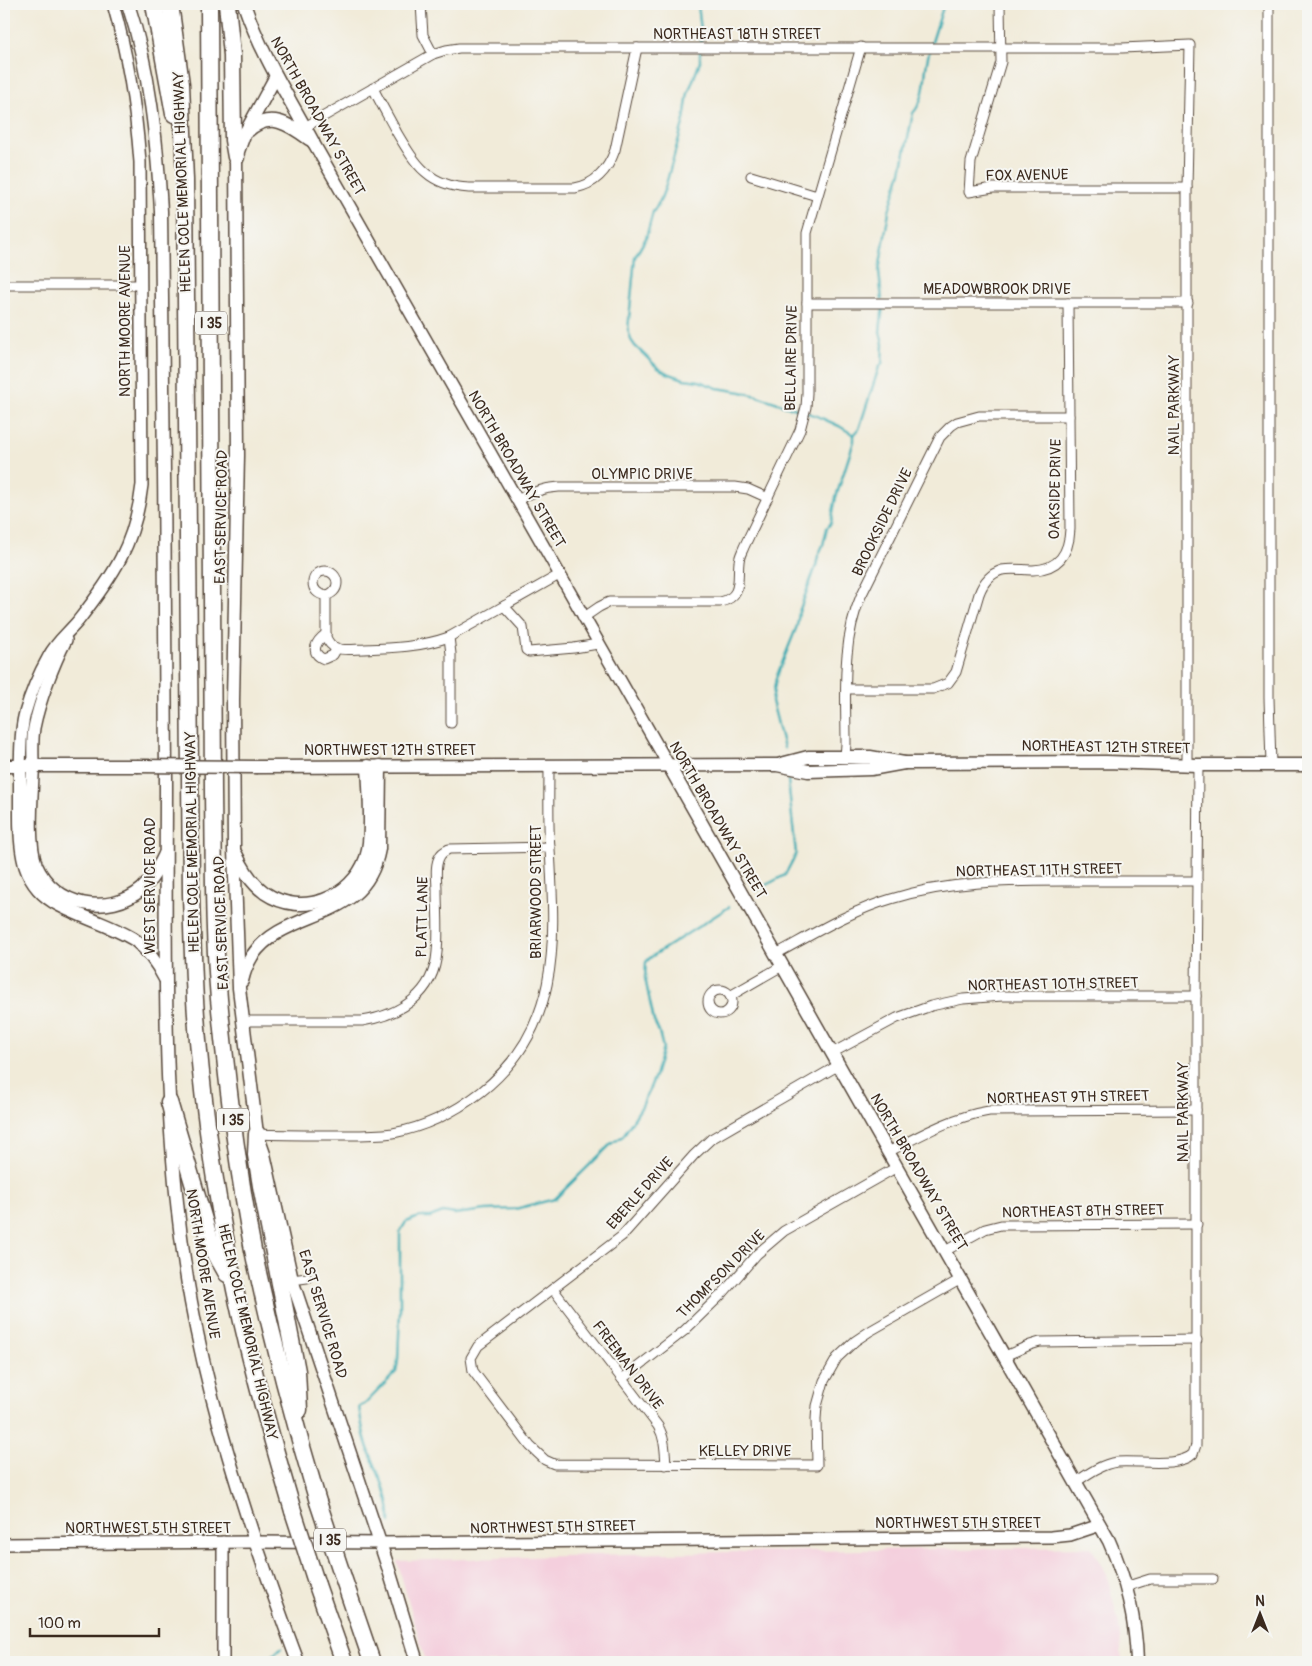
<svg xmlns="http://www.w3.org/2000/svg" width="1312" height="1666" font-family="Pangolin,sans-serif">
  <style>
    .built { fill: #f4cfdd }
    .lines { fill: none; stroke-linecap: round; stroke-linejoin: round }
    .stream { stroke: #39abb3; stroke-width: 2.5 }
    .minor-casing { stroke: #56473a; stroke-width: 11 }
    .tertiary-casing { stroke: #56473a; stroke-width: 14 }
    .secondary-casing { stroke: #56473a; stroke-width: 15 }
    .motorway-casing { stroke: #56473a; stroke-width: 19 }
    .minor { stroke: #fff; stroke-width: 9 }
    .tertiary { stroke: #fff; stroke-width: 11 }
    .secondary { stroke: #fff; stroke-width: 12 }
    .motorway { stroke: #fff; stroke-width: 16 }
    .secondary-bridge-casing { stroke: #56473a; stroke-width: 15; stroke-linecap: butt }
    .motorway-bridge-casing { stroke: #56473a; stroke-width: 19; stroke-linecap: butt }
    .secondary-bridge { stroke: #fff; stroke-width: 12 }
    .motorway-bridge { stroke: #fff; stroke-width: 16 }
    .labels { text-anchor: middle; stroke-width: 4; stroke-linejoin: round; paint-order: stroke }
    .shield { fill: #f6f6f2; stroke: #73675e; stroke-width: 1 }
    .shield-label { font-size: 14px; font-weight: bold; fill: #3b2a1e }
    .street-label { font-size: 15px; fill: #3b2a1e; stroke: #f6f6f2 }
  </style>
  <rect width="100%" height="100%" fill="#f6f6f2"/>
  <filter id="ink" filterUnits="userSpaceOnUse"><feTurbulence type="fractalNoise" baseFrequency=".02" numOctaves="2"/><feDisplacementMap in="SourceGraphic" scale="10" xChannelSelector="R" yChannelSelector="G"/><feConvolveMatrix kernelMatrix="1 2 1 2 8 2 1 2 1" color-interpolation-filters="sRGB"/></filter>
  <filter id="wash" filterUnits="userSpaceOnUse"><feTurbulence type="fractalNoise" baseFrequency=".0096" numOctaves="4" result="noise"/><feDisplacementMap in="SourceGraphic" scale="20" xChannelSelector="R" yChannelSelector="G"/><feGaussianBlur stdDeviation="1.12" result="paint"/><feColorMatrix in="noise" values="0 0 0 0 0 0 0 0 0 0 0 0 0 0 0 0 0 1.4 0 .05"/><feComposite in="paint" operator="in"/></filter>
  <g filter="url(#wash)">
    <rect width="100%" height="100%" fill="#f1ebd9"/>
    <polygon class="built" points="1091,1547 1107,1575 1119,1625 1122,1662 426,1662 397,1561 664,1553"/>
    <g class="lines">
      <g class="stream">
        <polyline points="698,4 701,31 701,46"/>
        <polyline points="931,45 944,4"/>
        <polyline points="700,51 700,62 688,93 684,120 665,188 660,201 653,212 646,238 635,257 628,330 631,340 635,346 658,368 667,373 684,379 699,381 717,388 741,392 757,396 817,416 839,426 854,435"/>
        <path d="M882 300 879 271 889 211 901 172 913 113C929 95 922 71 930 50"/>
        <polyline points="784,748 772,701 776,678 797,626 799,612 816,566 818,556 823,545 827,528 831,523 836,497 854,441 854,435 859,429 879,367 882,364 883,344 880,332 883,305"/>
        <polyline points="757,890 785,875 796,854 788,780"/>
        <path d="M390 1522C391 1495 377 1473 368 1448 363 1435 361 1421 359 1407L365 1404 396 1372 398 1360 400 1311V1232L406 1222 419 1217H430L443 1212 455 1214 486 1210 515 1209 555 1199 612 1143 623 1136 642 1106 655 1076 663 1048 659 1032 654 1021 645 978 646 962 651 957 729 907"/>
        <polyline points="266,1662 281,1648"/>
      </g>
    </g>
  </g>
  <g filter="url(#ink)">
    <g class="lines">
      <defs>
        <g id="minor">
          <polyline points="421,4 423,35 433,54"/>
          <polyline points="1000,4 1001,62 971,162 969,192 993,188 1187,188"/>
          <polyline points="1269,4 1269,698 1271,765"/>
          <path d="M373 88C381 104 389 118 397 133 416 165 429 186 469 188H575C596 184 608 170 615 150L637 48"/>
          <polyline points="305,127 433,54 446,50 459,48 1122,48 1190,45 1187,188 1187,765"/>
          <polyline points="751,176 817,196"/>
          <polyline points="4,285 141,285"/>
          <polyline points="807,303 1188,303"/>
          <path d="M517 500C531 493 542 488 559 487H735L748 489 768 498"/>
          <circle cx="325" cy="583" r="12"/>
          <path d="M326 595V637C328 642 331 646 336 648 344 651 355 649 364 649 393 648 421 647 449 637L559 575"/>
          <polyline points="504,606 523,627 526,650 529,652 574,648 598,644"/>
          <path d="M583 618 599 607 609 602H720C743 597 737 580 739 562 739 557 742 552 744 547L800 430 806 407 807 393V233L861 47"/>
          <path d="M326 634C316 641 309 653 324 659L333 655 337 648"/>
          <polyline points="449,637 451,654 451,723"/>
          <path d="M846 689H933L948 683 956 672 979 594C983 583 989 574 1002 570 1012 568 1023 570 1033 570 1059 569 1069 553 1070 529L1068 303"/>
          <path d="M845 757 846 744C846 695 841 642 861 596L940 437 951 426 957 422 979 416H1069"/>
          <path d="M776 954C813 934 850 911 891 899 948 881 1005 881 1064 881 1108 881 1152 881 1197 881"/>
          <circle cx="720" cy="1002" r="12"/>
          <polyline points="730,996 782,966"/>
          <path d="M242 1021H362C400 1015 434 994 437 952 439 931 437 910 437 890 437 880 434 865 440 856 442 852 445 851 449 849L550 847"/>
          <polyline points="832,1053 897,1018 931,1006 963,999 1002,996 1196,996"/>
          <polyline points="839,1065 711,1139 694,1155 622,1236 478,1346 471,1358 473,1371 530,1446 545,1460 554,1464 817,1465 816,1419 817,1406 824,1381 837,1358 855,1341 870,1331 961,1279"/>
          <path d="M257 1134C280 1135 302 1135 325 1135 348 1135 370 1136 393 1133 426 1127 455 1112 481 1092 562 1028 555 941 550 849 548 822 549 794 549 766"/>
          <path d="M888 1152C921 1135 952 1117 989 1111L1196 1110"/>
          <polyline points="945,1251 985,1229 1001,1225 1197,1224"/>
          <polyline points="292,1280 307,1278"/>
          <path d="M553 1289 658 1426C665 1438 665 1450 666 1465"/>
          <polyline points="1005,1356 1030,1345 1040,1342 1197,1340"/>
          <polyline points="622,1379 684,1331 724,1292 757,1254 784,1231 897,1167"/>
          <path d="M1076 1482C1089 1473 1102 1464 1117 1462 1137 1460 1179 1468 1193 1454L1196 1445V996L1198 765"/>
          <polyline points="1125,1587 1150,1579 1213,1579"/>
        </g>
        <g id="tertiary">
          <polyline points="313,142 669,766"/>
          <path d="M20 766C21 749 20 730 25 713 30 695 40 672 49 656 56 642 68 633 78 621 114 575 135 544 142 485L140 162C136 108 128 56 113 4"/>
          <path d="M33 766C33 754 32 740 34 728 39 702 54 663 66 640"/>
          <polyline points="4,1544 256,1542 380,1543 1051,1537 1070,1535 1100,1525"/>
          <polyline points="223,1662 223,1542"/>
        </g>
        <g id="secondary">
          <path d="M128 4C150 70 157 141 161 211 163 400 166 590 166 779 166 953 160 1130 191 1302 206 1385 230 1464 256 1544 270 1584 283 1623 298 1662"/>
          <path d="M244 4C261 54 288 96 313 142"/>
          <polyline points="276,76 244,135 236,157 238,455 233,700 234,849 239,988 257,1134 264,1154 292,1280 388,1567 417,1662"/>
          <path d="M248 131C270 111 289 124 309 139"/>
          <polyline points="781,764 808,757 870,757 904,763 1106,762 1198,765 1308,765"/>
          <polyline points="4,766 137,766"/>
          <path d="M20 766C20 783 20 800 20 816 20 852 22 886 59 905 83 918 111 925 135 940 149 951 157 963 165 979"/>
          <path d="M33 766C32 793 27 842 36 865 54 907 109 917 142 889 153 879 159 866 165 854"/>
          <path d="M669 766 1109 1541C1126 1579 1136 1620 1137 1662"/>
          <polyline points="257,767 777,765 808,771 871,769 904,763"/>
          <path d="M236 854C243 869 251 883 265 893 302 918 352 898 366 858 373 837 369 790 368 766"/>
          <path d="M242 981C244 972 247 964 252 956 286 906 365 925 379 849L380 766"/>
        </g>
        <g id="motorway">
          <polyline points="154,4 174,114"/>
          <path d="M170 4 181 84 185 180 191 894C192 929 193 964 195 1000 200 1081 211 1163 226 1243 242 1334 267 1423 293 1511"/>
          <path d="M209 4 213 792C214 861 213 930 219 999 227 1083 237 1167 253 1250 271 1335 293 1419 318 1502"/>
          <polyline points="227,4 232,55 233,140 236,157"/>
          <polyline points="169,1102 212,1247 227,1274"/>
          <polyline points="257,1134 256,1155 261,1186 297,1371 299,1410"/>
          <polyline points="343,1577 372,1662"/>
          <polyline points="317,1585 344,1662"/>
        </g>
      </defs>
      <use href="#minor" class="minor-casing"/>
      <use href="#tertiary" class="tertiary-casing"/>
      <use href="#secondary" class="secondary-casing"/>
      <use href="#motorway" class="motorway-casing"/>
      <use href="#minor" class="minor"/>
      <use href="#tertiary" class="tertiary"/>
      <use href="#secondary" class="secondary"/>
      <use href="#motorway" class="motorway"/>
      <defs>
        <polyline id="secondary-bridge" points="137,766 257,767"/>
        <g id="motorway-bridge">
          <polyline points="318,1502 343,1577"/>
          <polyline points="293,1511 317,1585"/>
        </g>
      </defs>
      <use href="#secondary-bridge" class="secondary-bridge-casing"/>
      <use href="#motorway-bridge" class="motorway-bridge-casing"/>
      <use href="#secondary-bridge" class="secondary-bridge"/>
      <use href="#motorway-bridge" class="motorway-bridge"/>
    </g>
  </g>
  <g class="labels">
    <g class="shield">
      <rect x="195" y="311.5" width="32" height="23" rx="4"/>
      <rect x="217" y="1108.5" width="32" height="23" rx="4"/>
      <rect x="314" y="1528.5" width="32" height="23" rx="4"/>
    </g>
    <g class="shield-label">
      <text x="211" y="328">I 35</text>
      <text x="233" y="1125">I 35</text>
      <text x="330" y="1545">I 35</text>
    </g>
    <g class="street-label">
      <text x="737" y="39">NORTHEAST 18TH STREET</text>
      <text transform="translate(318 116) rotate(61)" y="5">NORTH BROADWAY STREET</text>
      <text transform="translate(1027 175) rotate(-1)" y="5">FOX AVENUE</text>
      <text transform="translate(182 182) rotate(-92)" y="5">HELEN COLE MEMORIAL HIGHWAY</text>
      <text x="997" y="294">MEADOWBROOK DRIVE</text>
      <text transform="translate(125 321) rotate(-90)" y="5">NORTH MOORE AVENUE</text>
      <text transform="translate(791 358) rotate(-89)" y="5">BELLAIRE DRIVE</text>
      <text transform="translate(1174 405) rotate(-90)" y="5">NAIL PARKWAY</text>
      <text transform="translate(517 469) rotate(60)" y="5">NORTH BROADWAY STREET</text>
      <text x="642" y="479">OLYMPIC DRIVE</text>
      <text transform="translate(1055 489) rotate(-89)" y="5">OAKSIDE DRIVE</text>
      <text transform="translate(221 517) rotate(-89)" y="5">EAST SERVICE ROAD</text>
      <text transform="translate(882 522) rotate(-64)" y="5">BROOKSIDE DRIVE</text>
      <text transform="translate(1106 747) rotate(1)" y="5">NORTHEAST 12TH STREET</text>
      <text x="390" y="755">NORTHWEST 12TH STREET</text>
      <text transform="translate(718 820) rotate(60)" y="5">NORTH BROADWAY STREET</text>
      <text transform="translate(192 842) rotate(-91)" y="5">HELEN COLE MEMORIAL HIGHWAY</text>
      <text transform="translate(1039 870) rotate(-1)" y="5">NORTHEAST 11TH STREET</text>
      <text transform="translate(150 886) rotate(-90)" y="5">WEST SERVICE ROAD</text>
      <text transform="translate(536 892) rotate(-90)" y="5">BRIARWOOD STREET</text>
      <text transform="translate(422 917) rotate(-89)" y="5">PLATT LANE</text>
      <text transform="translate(221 923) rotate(-92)" y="5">EAST SERVICE ROAD</text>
      <text transform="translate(1053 984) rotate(-1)" y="5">NORTHEAST 10TH STREET</text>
      <text transform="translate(1068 1097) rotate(-1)" y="5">NORTHEAST 9TH STREET</text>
      <text transform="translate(1183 1112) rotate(-90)" y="5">NAIL PARKWAY</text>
      <text transform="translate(919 1172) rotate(60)" y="5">NORTH BROADWAY STREET</text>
      <text transform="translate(640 1193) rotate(-48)" y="5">EBERLE DRIVE</text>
      <text transform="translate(1083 1211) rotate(-1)" y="5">NORTHEAST 8TH STREET</text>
      <text transform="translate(203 1264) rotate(81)" y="5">NORTH MOORE AVENUE</text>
      <text transform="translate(721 1274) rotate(-45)" y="5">THOMPSON DRIVE</text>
      <text transform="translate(323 1314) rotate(73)" y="5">EAST SERVICE ROAD</text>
      <text transform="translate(248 1332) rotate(77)" y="5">HELEN COLE MEMORIAL HIGHWAY</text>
      <text transform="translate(628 1365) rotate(53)" y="5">FREEMAN DRIVE</text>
      <text x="745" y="1456">KELLEY DRIVE</text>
      <text x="958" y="1528">NORTHWEST 5TH STREET</text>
      <text transform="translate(553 1527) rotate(-1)" y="5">NORTHWEST 5TH STREET</text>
      <text x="148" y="1533">NORTHWEST 5TH STREET</text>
    </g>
  </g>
  <rect width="1312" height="1666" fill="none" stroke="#f6f6f2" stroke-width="20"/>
  <g transform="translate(1260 1614)" stroke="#f6f6f2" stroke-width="4" paint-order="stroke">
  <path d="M0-4L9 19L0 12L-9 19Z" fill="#3b2a1e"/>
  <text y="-8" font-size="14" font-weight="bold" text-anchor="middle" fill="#3b2a1e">N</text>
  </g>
  <path d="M30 1628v8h129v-8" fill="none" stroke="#3b2a1e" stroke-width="2.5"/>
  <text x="38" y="1628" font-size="15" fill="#3b2a1e" stroke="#f6f6f2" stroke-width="4" paint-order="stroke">100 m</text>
</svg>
